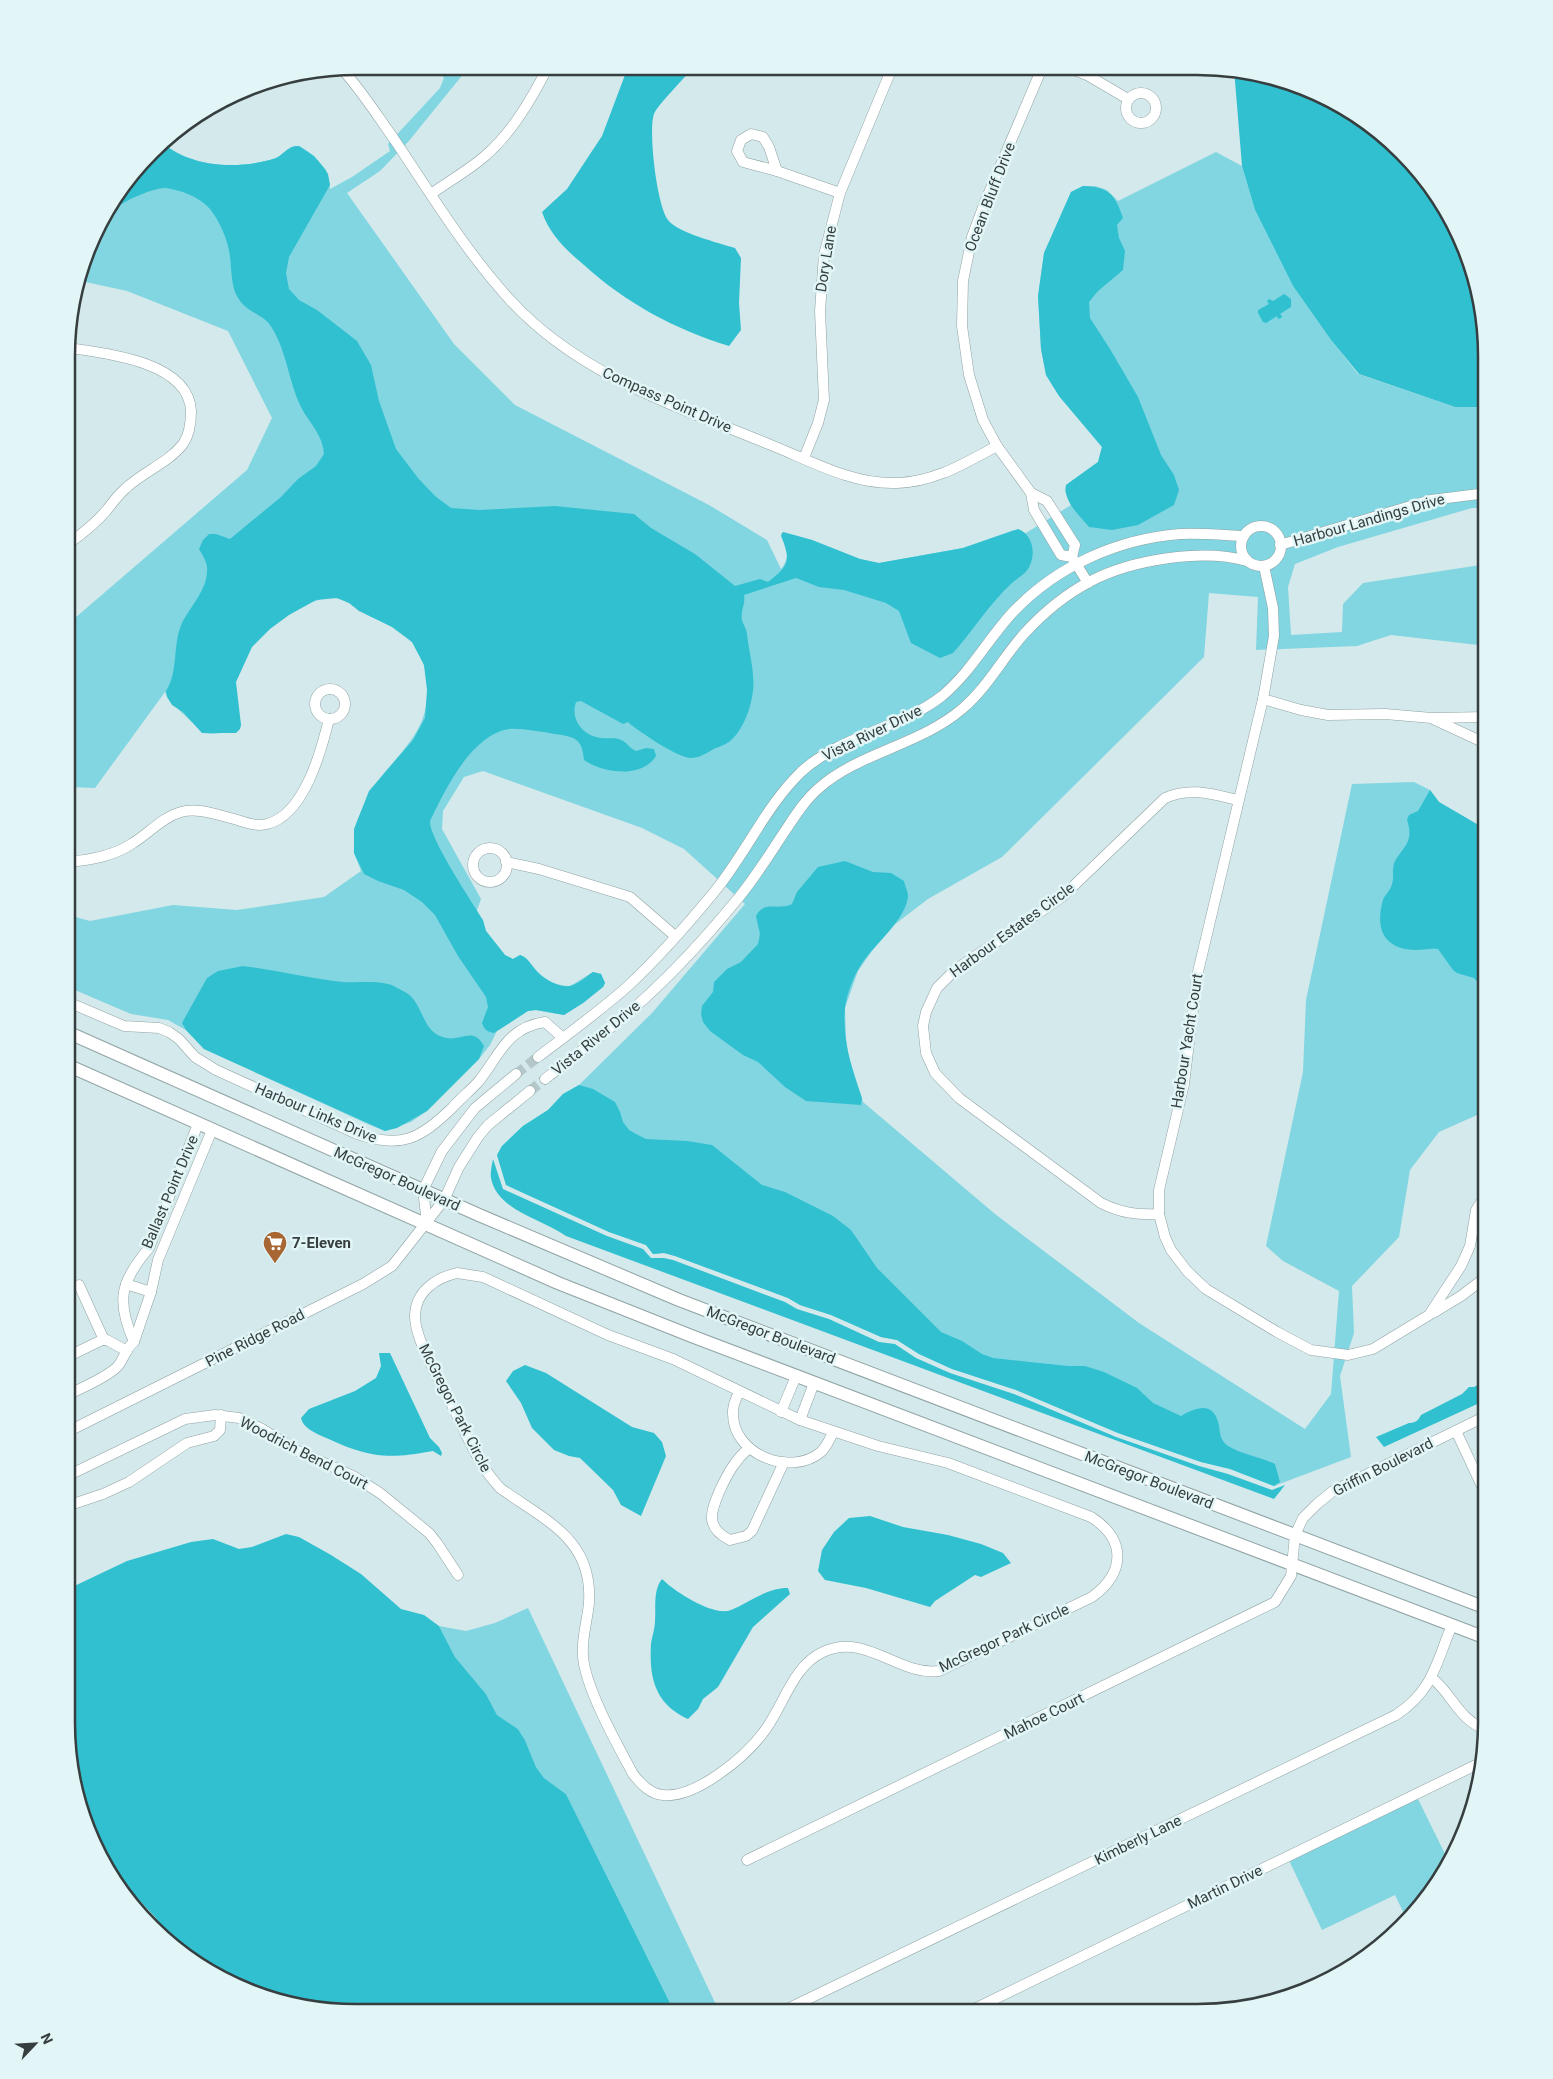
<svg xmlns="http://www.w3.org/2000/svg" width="1553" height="2079" font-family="Roboto,sans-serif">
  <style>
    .green { fill: #81d6e1 }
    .water { fill: #31c0d0 }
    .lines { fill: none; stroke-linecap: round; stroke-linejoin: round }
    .minor-tunnel { stroke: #b4c7c9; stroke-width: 10; stroke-dasharray: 10 5; stroke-linecap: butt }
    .minor-casing { stroke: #8fa2a4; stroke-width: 11 }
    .major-casing { stroke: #8fa2a4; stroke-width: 14 }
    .minor { stroke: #fff; stroke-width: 10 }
    .major { stroke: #fff; stroke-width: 12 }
    .labels { text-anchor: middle; stroke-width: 5; stroke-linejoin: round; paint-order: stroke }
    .street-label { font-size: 15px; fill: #363e3f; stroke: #e2f6f8 }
    .poi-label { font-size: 15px; font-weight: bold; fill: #363e3f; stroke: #e2f6f8; text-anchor: start }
    .rim { fill: none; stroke: #363e3f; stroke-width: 2.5 }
  </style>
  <rect width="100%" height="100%" fill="#d4e9eb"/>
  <g class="green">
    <path d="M433 66 469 67 408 142 380 171 347 193 454 344 515 405 709 505 767 540 781 569C790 558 788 548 781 537L783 532 812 540 860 559 879 563 963 548 1014 530 1026 533 1071 505 1065 491 1066 485 1098 462 1102 447 1059 396 1046 375 1041 349 1038 296 1044 253 1071 192 1083 186H1095L1107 190 1118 201 1216 152 1242 166 1255 210 1293 286 1331 340 1358 374 1455 407H1487V508H1472L1338 547 1295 564 1288 587 1291 635 1342 632 1343 604 1363 583 1487 564V646L1391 635 1357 646 1256 650 1258 597 1209 593 1204 657 1002 857 928 899 894 925 872 951 858 971 845 1008 846 1038 848 1054 863 1102 995 1214 1139 1323 1305 1429 1331 1394 1339 1291 1283 1261 1266 1246 1303 1072 1306 1000 1352 784 1414 782 1430 790 1439 802 1487 830 1486 1111 1439 1132 1410 1170 1399 1237 1352 1286 1354 1333 1340 1376 1351 1457 1274 1486 1230 1469 1201 1462 1118 1433 1016 1390 952 1369 919 1354 897 1340 881 1337 831 1315 800 1305 788 1298 675 1256 664 1253 653 1254 646 1245 609 1232 506 1185 497 1155 502 1146 523 1126 548 1110 563 1094 579 1085 652 1013 745 904 684 849 642 828 483 771 464 777 443 811 442 829 481 899 477 910 486 931 505 955 513 959 520 955C527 957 530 963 535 969 543 979 556 986 570 986L593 972 601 974 605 983 603 987 583 1003 564 1015 536 1010 528 1011 497 1031 490 1045 479 1059 427 1111 411 1122 385 1131 370 1125 204 1049 186 1030 168 1020 131 1014 68 987V915L90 921 173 905 237 910 324 897 361 871C359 865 356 859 354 853 353 847 356 841 355 835 355 825 358 818 362 810 379 762 431 743 427 686 426 673 424 661 418 650 408 634 388 624 372 617 360 611 349 600 335 598 311 595 267 627 252 646 245 655 240 669 236 680 233 691 238 714 241 725L238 731 213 734 202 733C192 720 169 704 165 692L95 788 68 787V624L247 470 272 418 228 331 127 291 81 281 105 211 162 142C190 168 240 170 276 158 285 154 289 145 299 146 315 155 330 169 330 189L352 177 390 151 388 144 440 88 444 78Z"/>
    <polygon points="528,1608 719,2011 674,2011 566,1794 544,1778 536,1767 525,1740 518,1729 497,1715 486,1694 455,1657 439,1626 466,1631 495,1623"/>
    <polygon points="1417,1797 1449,1862 1438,1884 1407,1920 1395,1895 1322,1930 1286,1854"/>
  </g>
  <g class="water">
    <path d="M628 67H694C687 75 656 107 654 114 648 131 657 206 668 220 678 233 719 243 735 248L741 258 739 303 741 330 729 346C674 329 626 303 584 265 566 250 550 235 542 212L567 189 602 136Z"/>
    <polygon points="1234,69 1288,83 1288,87 1311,93 1369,124 1415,165 1457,227 1477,281 1487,355 1487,407 1455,407 1359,374 1331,340 1293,286 1255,210 1242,166"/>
    <path d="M162 142C190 168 240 170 276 158 284 154 289 145 299 146L314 156 325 169 328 174 330 185 289 257 286 273 289 289 299 300 317 310 357 341 371 365 379 401 396 449 418 478 435 496 451 508 480 510 555 506 634 514 651 528 695 554 735 586 760 579 768 582C791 564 790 560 781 535L783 532 812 540 860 559 879 563 963 548 1018 529C1032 534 1036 552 1030 565 1027 574 1018 577 1011 584 989 604 973 631 953 653L940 658 911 643 899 611 886 603 844 590 819 587 796 578 744 595C746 604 740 611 742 620 743 625 747 629 747 634 749 653 755 672 753 691 751 708 743 731 729 742 723 746 717 747 712 750 705 754 699 758 691 758 678 758 638 731 628 722L623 724 581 701 576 702C570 720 583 736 601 738 608 739 615 737 621 740 627 742 629 748 636 751L646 748 654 749 656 756C642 779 602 773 584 760 582 738 575 737 555 734 542 732 521 728 509 729 471 735 445 790 430 821 429 838 472 902 483 920L486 931 505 955 513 959 520 955C527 957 530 963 534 968 542 978 560 990 573 985 581 982 587 976 593 972L601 974 605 983 603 987 583 1003 564 1015 536 1010 528 1011 494 1033C487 1032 484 1029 482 1023L488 1007 486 997 458 956 435 915 422 902 404 890 378 881 364 874 354 853V829L369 791 413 740 425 718 427 690 424 665 412 642 392 627 359 611 349 603 337 598 316 600 289 615 270 629 252 647 236 682 241 725 240 729 236 733H202L183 712 172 705 167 697 166 691C179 671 172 645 182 623 190 607 207 590 207 571 208 563 203 556 199 549L203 540 209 534H216L230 539 281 497 298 479 316 466 324 454C323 439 315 429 307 417 289 391 289 355 272 328 262 311 245 315 235 292 230 277 232 261 228 246 225 234 218 219 210 209 200 197 180 190 166 188 156 187 124 200 117 208 110 216 110 223 100 227L105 211Z"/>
    <path d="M1083 186C1109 187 1115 194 1123 218L1117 225 1119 238 1125 251 1123 270 1098 291 1089 302 1090 318 1110 349 1138 397 1161 455 1174 475 1179 490 1174 505 1138 525 1112 530 1089 527C1079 515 1063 501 1066 485L1098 462 1102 447 1059 396 1046 375 1041 349 1038 296 1044 253 1071 192Z"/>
    <polygon points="1284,294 1291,299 1291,307 1280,314 1282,316 1281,318 1278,319 1277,316 1266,323 1263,322 1258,313 1258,310 1269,304 1267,301 1269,299 1273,301"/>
    <path d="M1430 790 1439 802 1487 830 1486 992 1474 978 1457 973 1453 970 1438 949C1430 948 1423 950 1415 950 1383 949 1375 928 1383 900 1384 896 1389 892 1391 887 1395 879 1391 869 1395 861 1405 845 1414 841 1407 820L1409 815 1418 811Z"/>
    <path d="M845 861 873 872 891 873 904 881C905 886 908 892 908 896 907 917 877 943 865 959 855 972 847 992 845 1008 842 1040 852 1069 862 1098L861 1105 806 1101 785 1087 758 1062 743 1055 710 1031 703 1022 701 1014 702 1006 713 992 714 982 727 969 741 962 758 944 760 934 756 916C764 900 778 911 792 904L797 892 818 867Z"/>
    <path d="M243 966C274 970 304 977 334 981 352 984 371 980 388 984 394 985 400 990 405 992 423 1002 421 1028 440 1036 459 1045 472 1024 484 1046L479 1059 427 1111 397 1128 385 1131 204 1049 186 1030 182 1023 207 978 218 971Z"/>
    <path d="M579 1085 593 1089 615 1102 620 1112 623 1122 629 1130 636 1134 646 1139 687 1141 712 1145 762 1185 785 1192 833 1216 851 1230 877 1268 941 1332 962 1341 982 1354 993 1358 1068 1366H1085L1104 1372 1137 1388 1153 1403 1181 1416C1194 1409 1212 1400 1218 1422 1221 1431 1218 1439 1228 1446 1241 1454 1260 1457 1275 1464L1280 1482 1274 1486 1230 1469 1201 1462 1118 1433 1016 1390 952 1369 919 1354 897 1340 881 1337 831 1315 800 1305 788 1298 675 1256 664 1253 653 1254 646 1245 609 1232 506 1185 497 1155 502 1146 523 1126 548 1110 563 1094Z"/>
    <path d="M493 1159 503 1189 607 1236 643 1249 651 1258H664L673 1260 785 1302 797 1309 829 1319 879 1342 895 1344 916 1358 950 1373 1014 1394 1116 1437 1199 1466 1228 1474 1272 1490 1285 1485 1274 1499 566 1236C543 1219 497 1211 491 1178 490 1173 492 1165 493 1159Z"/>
    <path d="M379 1353H390L430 1438 439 1447 442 1453 441 1456 433 1451C385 1460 368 1457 324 1437 315 1433 303 1428 301 1418L309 1409 355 1391 376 1378 381 1366Z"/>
    <polygon points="525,1365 546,1373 632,1427 654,1433 662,1442 666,1456 641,1516 621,1505 613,1490 580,1458 569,1456 554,1450 532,1428 521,1403 506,1381 513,1371"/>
    <path d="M1486 1380V1400L1384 1447 1376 1437 1409 1423C1415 1423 1418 1421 1421 1415L1462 1394 1469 1387H1474Z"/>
    <polygon points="870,1516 903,1527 948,1535 981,1544 1003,1553 1011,1563 981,1577 975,1575 935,1601 930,1607 866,1588 825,1580 818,1571 822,1550 834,1532 849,1518"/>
    <polygon points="286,1534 299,1537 331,1555 361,1574 401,1609 424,1615 439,1626 455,1657 486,1694 497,1715 518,1729 525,1740 536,1767 544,1778 566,1794 674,2011 318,2010 262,1997 195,1964 172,1944 156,1918 138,1899 117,1883 96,1852 76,1798 66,1724 66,1590 127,1561 191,1542 213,1539 239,1549 252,1547"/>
    <path d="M662 1579C674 1591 713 1617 731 1610 750 1602 766 1588 788 1588L790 1594 753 1627 718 1687 703 1699 698 1709 688 1719C655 1704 649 1678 651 1644 652 1636 655 1629 655 1621 656 1607 653 1590 662 1579Z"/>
  </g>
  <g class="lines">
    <g class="minor-tunnel">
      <polyline points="516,1074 538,1057"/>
      <polyline points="530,1091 545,1079"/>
    </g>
    <defs>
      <g id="minor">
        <polyline points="1042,68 985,202 972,237 963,281 962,326 969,375 983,420 997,446 1031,493 1034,510 1061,555 1072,557"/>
        <polyline points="1069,68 1087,75 1128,99"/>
        <path d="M342 69C361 90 377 115 394 139 431 194 466 252 511 301 580 376 679 407 771 445 811 461 853 485 897 483 935 482 965 463 997 446"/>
        <circle cx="1141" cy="108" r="15"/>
        <polygon points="751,134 763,137 769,147 777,171 743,162 737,151 741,140"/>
        <polyline points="777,171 840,193"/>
        <path d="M431 194C449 181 469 170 485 156 512 133 532 98 548 67"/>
        <polyline points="804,458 818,423 824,400 820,311 824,255 840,193 892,68"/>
        <polyline points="1031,493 1047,501 1075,545 1072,557 1088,583"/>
        <circle cx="1261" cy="546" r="20"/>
        <path d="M68 544C82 534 95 524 106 511 112 503 118 495 126 488 143 472 168 463 183 444 190 434 191 422 191 411 189 362 106 353 69 348"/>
        <polyline points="1280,545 1431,500 1487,493"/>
        <polyline points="1264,566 1273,608 1274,636 1263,699 1197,976 1184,1084 1159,1190 1159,1214 1165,1237 1171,1250 1187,1271 1206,1289 1277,1332 1311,1350 1348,1355 1373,1349 1429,1315 1461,1266 1470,1246 1476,1210 1486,1195"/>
        <circle cx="330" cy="704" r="15"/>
        <polyline points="1263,699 1301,710 1328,715 1385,714 1432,718 1487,717"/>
        <polyline points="1433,719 1487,744"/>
        <circle cx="490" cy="865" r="17"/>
        <path d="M68 862C91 860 114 856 133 843 149 833 163 817 181 812 197 807 218 815 234 819 245 822 256 827 267 824 304 815 321 752 329 719"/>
        <polyline points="506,862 539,869 630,897 675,936"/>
        <path d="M68 1002 124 1026 159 1028 169 1032 179 1039 195 1057 216 1070 357 1134C401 1149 420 1139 452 1108 460 1099 471 1090 479 1081 500 1055 506 1028 545 1022L563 1038"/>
        <path d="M538 1057C568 1034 600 1011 628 986 659 957 688 924 715 891 746 853 766 806 801 772 841 735 900 729 942 696 971 672 988 639 1013 612 1057 566 1117 539 1180 534 1201 533 1223 535 1244 536"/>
        <path d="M545 1079C578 1053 613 1028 644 999 677 969 707 936 735 902 754 880 769 855 785 831 795 816 805 800 819 788 860 752 920 745 962 709 987 688 1002 659 1023 635 1042 614 1066 594 1091 581 1131 560 1203 548 1247 561"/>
        <path d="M1159 1214C1137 1215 1121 1213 1101 1203L959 1098 935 1073 926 1053 923 1026 926 1012 937 988 955 970 1062 897 1165 798C1190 787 1212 794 1238 800"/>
        <polyline points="427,1223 423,1190 442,1151 475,1108 516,1074"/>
        <path d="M457 1273 483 1277 608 1335 673 1359 800 1420 878 1446 948 1463 1091 1517C1127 1540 1125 1573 1092 1597L939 1671C898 1676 866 1632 823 1652 792 1666 783 1708 763 1733 745 1757 695 1799 663 1795 650 1794 641 1784 633 1774 617 1744 590 1696 584 1664 580 1644 587 1623 589 1603 593 1539 546 1521 500 1488 495 1482 490 1477 486 1470 473 1452 464 1430 454 1409 443 1386 414 1340 415 1315 416 1291 436 1278 457 1273Z"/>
        <polyline points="126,1284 151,1292"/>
        <polyline points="79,1285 104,1340"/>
        <polyline points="1433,1313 1461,1296 1486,1277"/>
        <path d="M134 1342C116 1301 120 1282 149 1248L198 1124"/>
        <polyline points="67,1357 102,1340 107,1340 127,1351"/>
        <path d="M739 1392C736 1399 732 1406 733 1414 733 1455 791 1477 821 1452 827 1446 830 1439 833 1432"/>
        <path d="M67 1395C83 1387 102 1380 116 1368 124 1361 125 1348 134 1342L151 1292 158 1260 212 1130"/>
        <polyline points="781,1412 796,1376"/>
        <polyline points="800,1420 814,1383"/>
        <polyline points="1456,1431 1486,1495"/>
        <polyline points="67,1432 363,1284 392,1266 444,1200 459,1167 478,1137 488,1125 530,1091"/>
        <path d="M749 1448C735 1460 728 1473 720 1490 711 1511 704 1527 730 1540L746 1536 752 1531 784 1462"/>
        <polyline points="67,1476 185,1419 215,1415 239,1418 262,1429 298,1451 353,1476 380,1493 429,1533 437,1543 458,1575"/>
        <polyline points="67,1506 103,1494 129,1482 187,1443 214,1436 220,1430 221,1415"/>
        <path d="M1432 1678C1454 1696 1457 1718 1486 1730"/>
        <polyline points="747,1860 1275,1602 1291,1576 1295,1535 1303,1518 1317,1504 1333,1491 1486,1416"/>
        <path d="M781 2012 1396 1715C1433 1691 1436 1663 1452 1625"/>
        <polyline points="968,2012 1482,1762"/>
      </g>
      <g id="major">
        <polyline points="67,1032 479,1215 679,1300 1486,1608"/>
        <polyline points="67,1065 558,1283 694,1337 1486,1638"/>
      </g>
    </defs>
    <use href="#minor" class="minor-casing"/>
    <use href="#major" class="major-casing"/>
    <use href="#minor" class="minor"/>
    <use href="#major" class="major"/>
  </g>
  <defs>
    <symbol id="supermarket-pin" viewBox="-11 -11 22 30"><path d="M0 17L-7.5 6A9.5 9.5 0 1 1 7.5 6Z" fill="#a86632" stroke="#e2f6f8"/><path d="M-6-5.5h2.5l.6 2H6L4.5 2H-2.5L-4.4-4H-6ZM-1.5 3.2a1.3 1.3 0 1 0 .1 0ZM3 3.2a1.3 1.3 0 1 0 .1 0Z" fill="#fff"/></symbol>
  </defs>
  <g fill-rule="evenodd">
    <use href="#supermarket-pin" x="261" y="1229" width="28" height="38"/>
  </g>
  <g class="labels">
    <g class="street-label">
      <text transform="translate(990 197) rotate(-69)" y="5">Ocean Bluff Drive</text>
      <text transform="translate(826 259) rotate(-81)" y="5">Dory Lane</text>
      <text transform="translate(667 400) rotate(24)" y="5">Compass Point Drive</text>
      <text transform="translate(1369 520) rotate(-16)" y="5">Harbour Landings Drive</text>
      <text transform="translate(872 733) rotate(-26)" y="5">Vista River Drive</text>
      <text transform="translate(1012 930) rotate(-36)" y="5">Harbour Estates Circle</text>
      <text transform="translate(596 1038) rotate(-39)" y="5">Vista River Drive</text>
      <text transform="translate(1187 1041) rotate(-81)" y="5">Harbour Yacht Court</text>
      <text transform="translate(316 1113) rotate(23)" y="5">Harbour Links Drive</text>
      <text transform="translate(397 1179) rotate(24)" y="5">McGregor Boulevard</text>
      <text transform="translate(170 1192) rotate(-67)" y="5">Ballast Point Drive</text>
      <text transform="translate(771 1335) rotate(21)" y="5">McGregor Boulevard</text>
      <text transform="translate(255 1338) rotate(-27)" y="5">Pine Ridge Road</text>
      <text transform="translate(455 1408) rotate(63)" y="5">McGregor Park Circle</text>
      <text transform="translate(304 1453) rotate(27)" y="5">Woodrich Bend Court</text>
      <text transform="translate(1383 1467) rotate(-27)" y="5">Griffin Boulevard</text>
      <text transform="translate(1149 1480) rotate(21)" y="5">McGregor Boulevard</text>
      <text transform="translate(1004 1638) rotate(-25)" y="5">McGregor Park Circle</text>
      <text transform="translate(1044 1716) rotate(-26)" y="5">Mahoe Court</text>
      <text transform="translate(1138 1840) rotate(-26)" y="5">Kimberly Lane</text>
      <text transform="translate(1225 1887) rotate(-26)" y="5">Martin Drive</text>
    </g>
    <g class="poi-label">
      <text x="292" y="1248">7-Eleven</text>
    </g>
  </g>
  <path d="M0 0H1553V2079H0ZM356 75H1197A281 281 0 0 1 1478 356V1723A281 281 0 0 1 1197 2004H356A281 281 0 0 1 75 1723V356A281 281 0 0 1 356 75Z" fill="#e2f6f8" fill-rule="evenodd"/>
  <path class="rim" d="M356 75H1197A281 281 0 0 1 1478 356V1723A281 281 0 0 1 1197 2004H356A281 281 0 0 1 75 1723V356A281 281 0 0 1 356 75Z"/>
  <g transform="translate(35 2044) rotate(65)" stroke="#e2f6f8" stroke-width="4" paint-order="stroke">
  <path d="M0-4L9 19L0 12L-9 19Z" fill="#363e3f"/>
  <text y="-8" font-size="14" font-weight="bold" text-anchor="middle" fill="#363e3f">N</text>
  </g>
</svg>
